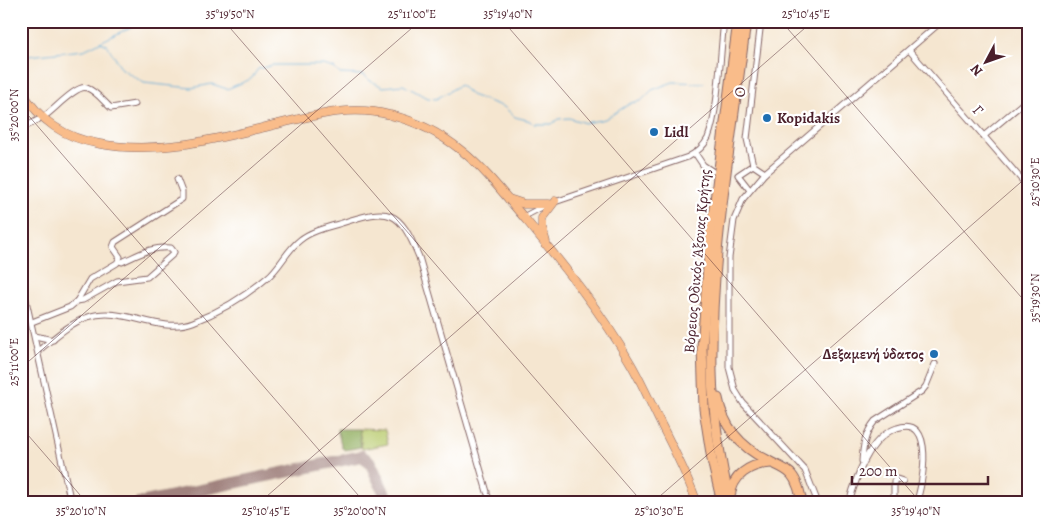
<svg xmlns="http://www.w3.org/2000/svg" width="1049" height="524" font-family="Alegreya,serif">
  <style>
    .green { fill: #b9cb6e; stroke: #82754c }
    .forest { fill: #92af61; stroke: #6e6746 }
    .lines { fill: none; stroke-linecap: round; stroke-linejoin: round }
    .stream { stroke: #60aad8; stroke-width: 1 }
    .taxiway { stroke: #a0827e; stroke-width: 12 }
    .street-casing { stroke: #866565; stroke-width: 7 }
    .primary-casing { stroke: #866565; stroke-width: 9 }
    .highway-casing { stroke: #866565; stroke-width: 11 }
    .street { stroke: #fff; stroke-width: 5 }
    .primary { stroke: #f9bc8a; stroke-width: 8 }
    .highway { stroke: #f9bc8a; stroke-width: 9 }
    .ticks { fill: none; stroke: #4a1f2b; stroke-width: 1; stroke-opacity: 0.45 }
    .poi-dot { fill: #1f6fb2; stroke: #fff; stroke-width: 2 }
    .labels { text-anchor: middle; stroke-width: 4.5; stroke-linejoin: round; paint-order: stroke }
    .street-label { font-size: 15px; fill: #4a1f2b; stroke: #fff }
    .poi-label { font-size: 15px; font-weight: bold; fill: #4a1f2b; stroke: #fff; text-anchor: start }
    .neatline { fill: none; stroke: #4a1f2b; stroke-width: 2 }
    .ticks-label { font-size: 12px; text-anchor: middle; fill: #4a1f2b }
  </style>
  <rect width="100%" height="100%" fill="#fff"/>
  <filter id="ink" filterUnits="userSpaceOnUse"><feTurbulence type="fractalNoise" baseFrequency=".02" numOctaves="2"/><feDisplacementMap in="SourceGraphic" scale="10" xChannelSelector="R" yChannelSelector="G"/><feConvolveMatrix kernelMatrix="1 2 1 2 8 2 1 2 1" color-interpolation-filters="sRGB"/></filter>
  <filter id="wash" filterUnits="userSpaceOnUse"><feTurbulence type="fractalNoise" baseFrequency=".0096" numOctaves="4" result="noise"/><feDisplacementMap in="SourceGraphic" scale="20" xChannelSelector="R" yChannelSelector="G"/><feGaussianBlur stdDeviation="1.12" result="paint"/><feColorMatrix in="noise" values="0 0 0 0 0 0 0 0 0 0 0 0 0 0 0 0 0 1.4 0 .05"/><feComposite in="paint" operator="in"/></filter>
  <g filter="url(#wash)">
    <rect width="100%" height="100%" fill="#f5e6d0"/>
    <polygon class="green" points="359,429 385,430 388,444 362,449"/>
    <polygon class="forest" points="337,429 359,429 361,447 345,450 342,448"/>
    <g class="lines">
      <g class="stream">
        <polyline points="100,42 107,45 122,69 144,83 191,88 212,84 227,89 251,79 258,69 273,65 323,65 334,68 340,74 364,75 369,80 383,87 403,85 428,98 436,99 460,85 471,95 504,107 515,117 531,121 534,124 552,124 558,119 569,118 585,123 605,119 631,103 641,101 652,90 673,82 704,83"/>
        <polyline points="28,56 84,50 143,21"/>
      </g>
      <polyline class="taxiway" points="139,503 362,456 370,462 389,503"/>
    </g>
  </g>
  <g filter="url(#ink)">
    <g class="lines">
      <defs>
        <g id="street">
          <polyline points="909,50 1028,187"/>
          <path d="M46 115C55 109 77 84 87 88 96 91 104 102 111 108L135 104"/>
          <polyline points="21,129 38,120"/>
          <polyline points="985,135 1028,99"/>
          <polyline points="695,153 703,165 712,171"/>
          <polyline points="753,165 747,139 761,21"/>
          <polyline points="753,165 765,173"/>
          <polyline points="749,189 738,175 753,165"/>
          <path d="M552 203 688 157C696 153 704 146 708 138 719 110 720 53 724 21"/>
          <polyline points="523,217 544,206"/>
          <polyline points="21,278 71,503"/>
          <path d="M77 301 83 300 117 281 147 277 172 255 174 252 171 248C152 246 138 255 122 262L119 261"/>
          <polyline points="32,322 70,307 77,301 90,279 117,263 120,257 113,247 115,242 182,199 182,192 177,179"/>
          <polyline points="35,336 53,340"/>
          <path d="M38 351C53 339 70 323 88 317 123 305 159 335 193 322 219 312 247 295 268 277 280 267 287 250 300 240 311 231 328 227 342 223 390 207 399 209 419 257L487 492"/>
          <path d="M862 461C863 446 865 433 875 421L922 391 926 386 935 364"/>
          <polyline points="488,496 490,503"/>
          <polyline points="818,503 805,470 743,403 735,390 729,367 729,258 734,220 743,199 765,173 942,21"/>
          <path d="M849 503C856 478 869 437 897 428 936 414 923 485 916 503"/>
          <polyline points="894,503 894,481 897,479 903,481"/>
        </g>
        <g id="primary">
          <path d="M21 90C40 121 64 138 100 144 161 155 219 138 278 124 315 115 352 105 390 115 416 121 441 134 462 151 487 171 506 197 527 221 564 266 602 313 631 364 642 383 651 404 661 424 674 450 688 476 697 503"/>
          <polyline points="509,199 524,204 548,204"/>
          <polyline points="546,242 542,228 542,218 555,201"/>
        </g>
        <g id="highway">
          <path d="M718 398C723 427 741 447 767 460 775 465 784 467 791 474 798 482 800 493 802 503"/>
          <path d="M730 497C732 475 750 464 771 463"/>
          <polyline points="722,503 712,460 704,409 702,348 710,239 738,21"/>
          <path d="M730 503C720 460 713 416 712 372 710 255 732 137 746 21"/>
        </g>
      </defs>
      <use href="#street" class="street-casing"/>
      <use href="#primary" class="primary-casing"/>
      <use href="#highway" class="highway-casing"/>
      <use href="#street" class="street"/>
      <use href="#primary" class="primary"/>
      <use href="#highway" class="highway"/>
    </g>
  </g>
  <path class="ticks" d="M224 21 643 503M503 21 921 503M781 21 1028 305M21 26 26 21M21 107 365 503M21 368 420 21M21 427 87 503M259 503 813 21M652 503 1028 176"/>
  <g class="poi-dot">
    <circle cx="767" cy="118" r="5"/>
    <circle cx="654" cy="132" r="5"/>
    <circle cx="934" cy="354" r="5"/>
  </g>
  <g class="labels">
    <g class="street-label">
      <text transform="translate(740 92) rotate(-83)" y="5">Ο</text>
      <text transform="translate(978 110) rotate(48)" y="5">Γ</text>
      <text transform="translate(697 261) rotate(-85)" y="5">Βόρειος Οδικός Άξονας Κρήτης</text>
    </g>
    <g class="poi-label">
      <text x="777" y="123">Kopidakis</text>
      <text x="664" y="137">Lidl</text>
      <text x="924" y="359" text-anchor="end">Δεξαμενή ύδατος</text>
    </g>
  </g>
  <rect width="1049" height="524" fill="none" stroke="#fff" stroke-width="55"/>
  <g transform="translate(986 62) rotate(229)" stroke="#ffffff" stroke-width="4" paint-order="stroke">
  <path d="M0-4L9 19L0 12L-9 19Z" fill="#4a1f2b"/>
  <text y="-8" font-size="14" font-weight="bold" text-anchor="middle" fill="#4a1f2b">N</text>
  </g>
  <path d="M852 476v8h136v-8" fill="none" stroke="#4a1f2b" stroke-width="2.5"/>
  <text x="859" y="476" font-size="15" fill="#4a1f2b" stroke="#ffffff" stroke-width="4" paint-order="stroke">200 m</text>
  <rect x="28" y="28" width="994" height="468" class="neatline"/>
  <g class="ticks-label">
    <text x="230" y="18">35°19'50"N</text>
    <text x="412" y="18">25°11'00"E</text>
    <text x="508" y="18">35°19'40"N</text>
    <text x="806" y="18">25°10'45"E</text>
    <text transform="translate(14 115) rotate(-90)" y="4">35°20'00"N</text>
    <text transform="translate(1035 182) rotate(-90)" y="4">25°10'30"E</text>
    <text transform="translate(1035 298) rotate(-90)" y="4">35°19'30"N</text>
    <text transform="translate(14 362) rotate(-90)" y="4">25°11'00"E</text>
    <text x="81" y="515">35°20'10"N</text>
    <text x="266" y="515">25°10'45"E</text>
    <text x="360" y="515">35°20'00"N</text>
    <text x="659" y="515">25°10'30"E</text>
    <text x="916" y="515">35°19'40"N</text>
  </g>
</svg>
